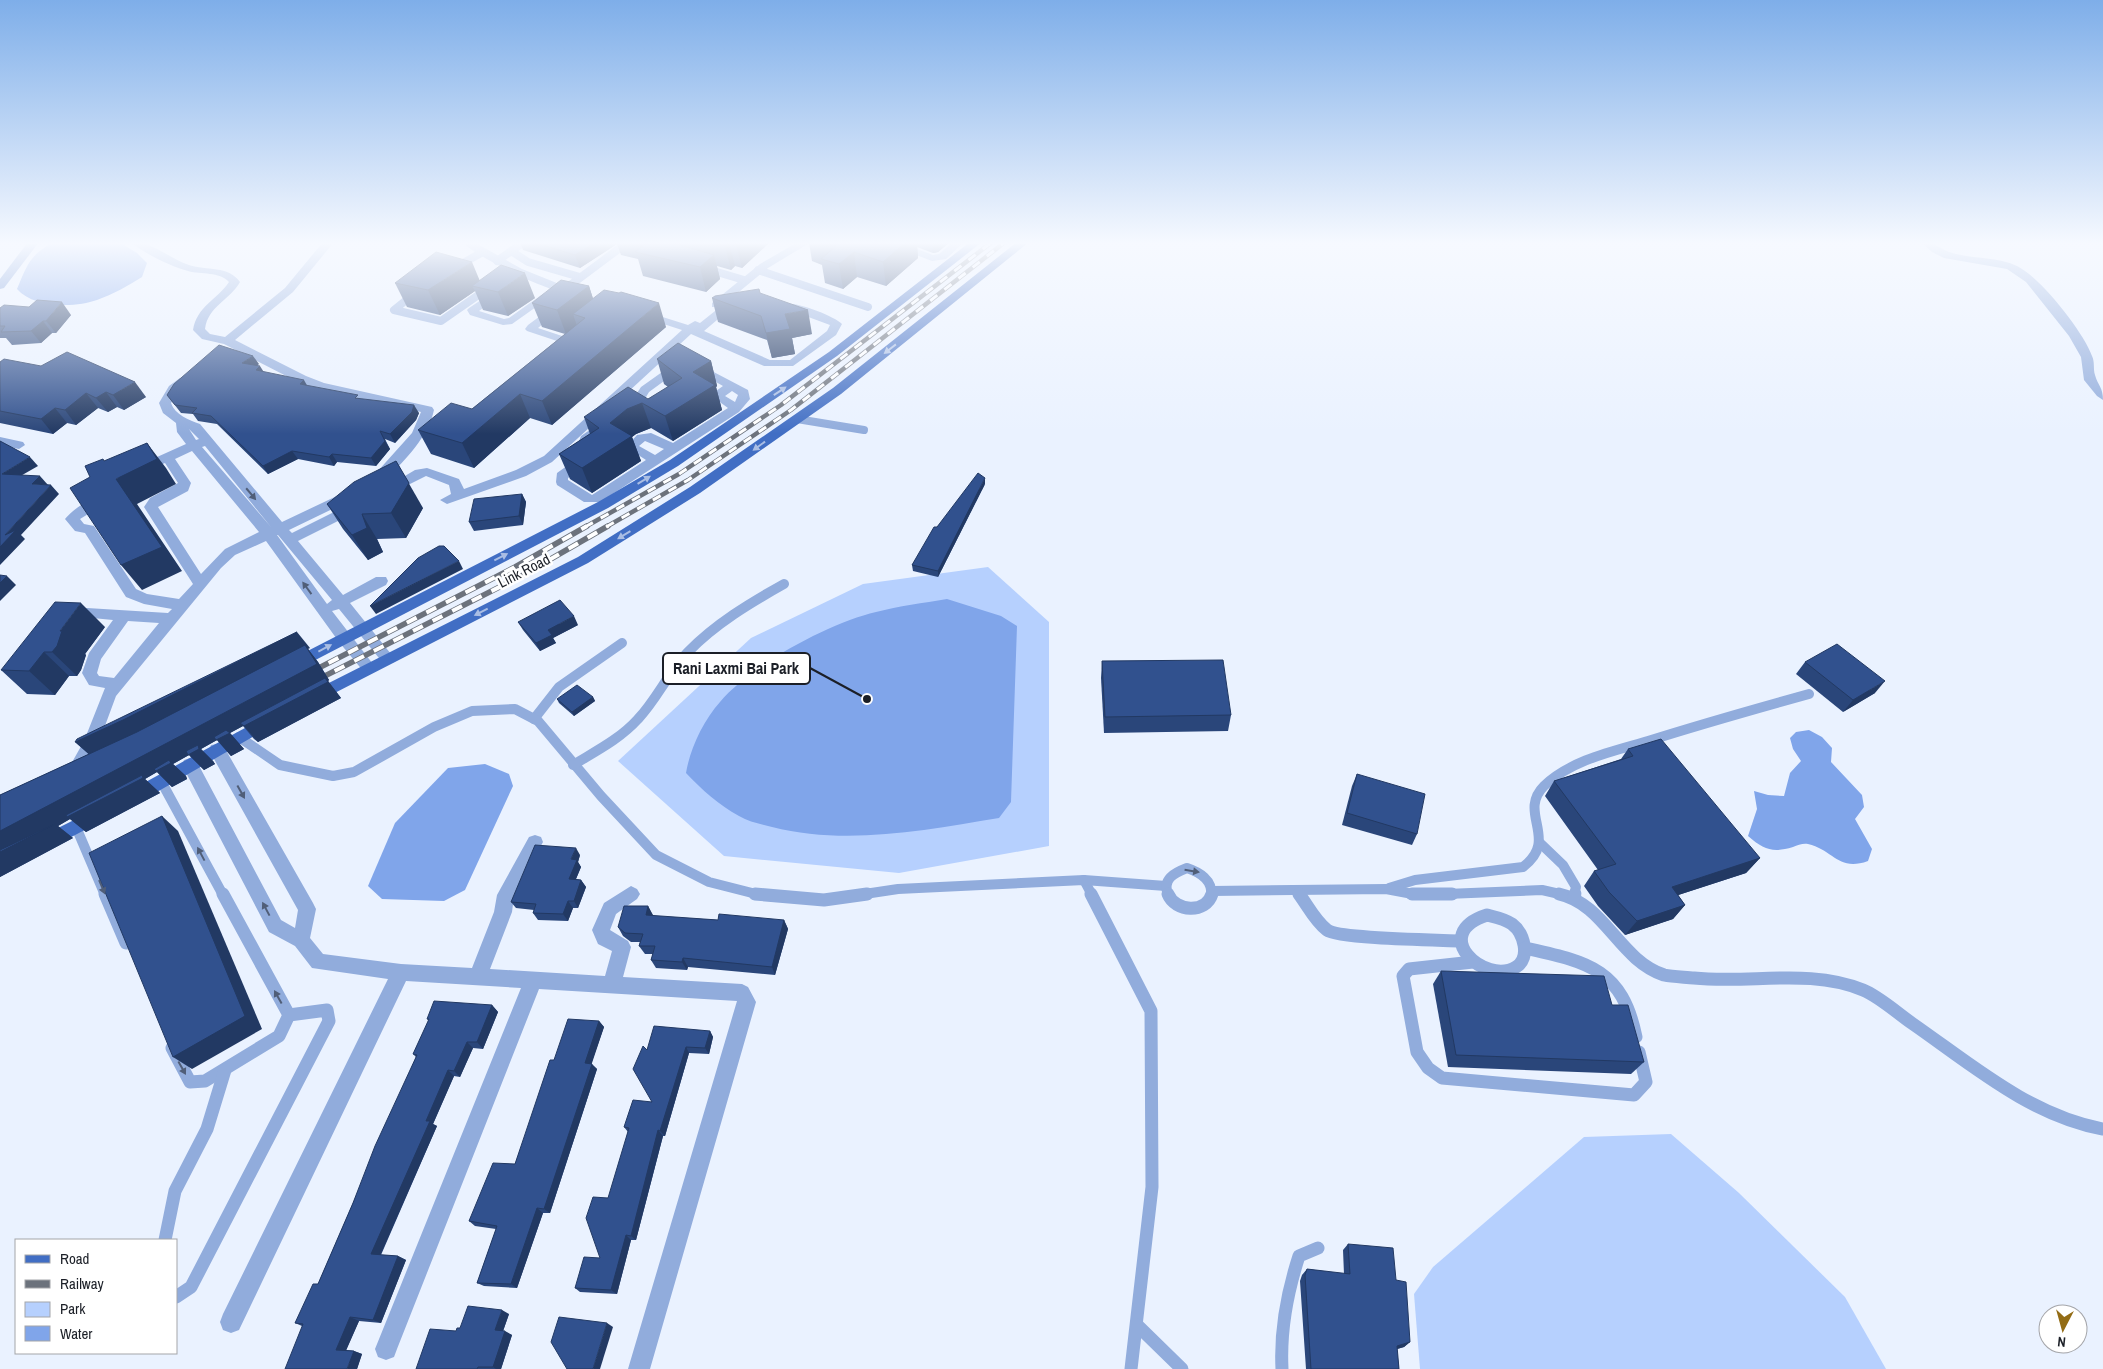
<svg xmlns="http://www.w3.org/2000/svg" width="2103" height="1369" font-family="'Archivo Narrow',sans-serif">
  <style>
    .green { fill: #b6d0fe }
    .water { fill: #80a5ea }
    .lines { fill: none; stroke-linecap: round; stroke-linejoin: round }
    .lane-far2 { stroke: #91acdc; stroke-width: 8 }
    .lane-far1 { stroke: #91acdc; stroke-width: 10 }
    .lane { stroke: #91acdc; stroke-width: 13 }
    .street { fill: #91acdc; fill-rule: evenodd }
    .secondary { fill: #6389cf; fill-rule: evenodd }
    .primary { fill: #416ec4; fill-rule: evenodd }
    .rail-far1-casing { stroke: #6c727c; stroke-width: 4.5 }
    .rail-casing { stroke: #6c727c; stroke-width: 5.5 }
    .rail-far1 { stroke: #fff; stroke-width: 3; stroke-dasharray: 9; stroke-linecap: butt }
    .rail { stroke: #fff; stroke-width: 4; stroke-dasharray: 11; stroke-linecap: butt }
    .wall { fill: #2a467a }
    .shaded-wall { fill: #223963 }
    .building { fill: #31518e; stroke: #223963 }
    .oneway { fill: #aabee4 }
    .oneway2 { fill: #505e78 }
    .labels { text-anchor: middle; stroke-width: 5; stroke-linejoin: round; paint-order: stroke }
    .street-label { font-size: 15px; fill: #1b1f27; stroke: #fff }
    .leader { fill: none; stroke: #1b1f27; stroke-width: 2 }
    .callout-dot { fill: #1b1f27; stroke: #fff; stroke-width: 2 }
    .callout { fill: #fff; stroke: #1b1f27; stroke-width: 2 }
    .callout-label { font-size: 16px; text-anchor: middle; font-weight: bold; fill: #1b1f27 }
  </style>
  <rect width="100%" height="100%" fill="#eaf2ff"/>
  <g class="green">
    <polygon points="988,567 1049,622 1049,846 899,873 724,856 618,761 751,638 863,584"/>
    <polygon points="1671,1134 1739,1193 1845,1297 1886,1369 1420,1369 1414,1294 1433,1267 1584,1137"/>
  </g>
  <g class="water">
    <path d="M54 242H119L137 253 147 263 142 277C128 286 113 294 97 300 75 308 33 308 17 289 27 266 29 255 54 242Z"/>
    <path d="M947 599 1001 616 1017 626 1011 802 999 818C925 830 847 846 772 827 761 824 749 822 739 816 719 805 702 790 686 773 690 749 703 721 720 702 751 665 829 623 876 612 899 606 923 603 947 599Z"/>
    <path d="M1809 730 1822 737 1832 748 1831 762 1862 795 1864 807 1855 819 1872 849 1868 861C1838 872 1834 850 1808 844 1803 843 1798 845 1793 847 1773 853 1764 850 1748 836L1757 809 1754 791 1768 795 1784 796 1790 773 1801 761 1793 749 1790 738 1796 732Z"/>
    <polygon points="485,764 509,774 513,786 465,890 444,901 382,899 368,886 395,823 448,768"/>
  </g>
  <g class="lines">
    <g class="lane-far2">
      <polyline points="511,251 528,262 580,277"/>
      <polyline points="497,261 524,242"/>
      <polyline points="456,267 481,253"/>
      <polyline points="707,269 744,280"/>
      <polyline points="758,270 868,307"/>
      <polyline points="565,289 628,242"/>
      <polyline points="415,293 394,310 441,321 487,289"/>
      <polyline points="797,419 864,430"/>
    </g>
    <g class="lane-far1">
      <polyline points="534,719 559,687 622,643"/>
      <polyline points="239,737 280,765 333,776 354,772 434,727 472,711 515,709 538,721 601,796 656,855 709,882 760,895"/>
      <path d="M573 765C596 751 620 739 638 719 657 699 668 673 688 652 715 624 750 603 784 584"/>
      <polyline points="161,781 223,895"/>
      <polyline points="76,827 105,895"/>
      <polyline points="1540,843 1563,865 1576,887 1574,895"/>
      <polyline points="1084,880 1092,895"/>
      <path d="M1389 888 1415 880 1523 867C1560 839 1517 813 1544 786 1571 760 1614 751 1648 741 1702 724 1755 709 1809 694"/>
      <polyline points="1297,890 1300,895"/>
      <polyline points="1212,891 1386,889 1418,895"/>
      <polyline points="858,895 898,889 1084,880 1166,886"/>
      <path d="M1168 895C1162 879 1174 873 1187 868 1199 872 1213 880 1211 895"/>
      <polyline points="1422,895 1542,890 1564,895"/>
    </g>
    <g class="lane">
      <polyline points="105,894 126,943"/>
      <polyline points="755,894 824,900 867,894"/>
      <polyline points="1091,894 1151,1011 1152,1187 1131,1369"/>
      <path d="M1168 894C1175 912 1206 914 1212 894"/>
      <path d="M1299 894C1308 906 1315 921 1327 930 1339 939 1440 940 1461 941"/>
      <polyline points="1412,894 1452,894"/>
      <path d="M1559 894C1605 904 1619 960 1664 975 1673 977 1685 977 1694 978 1750 984 1810 968 1863 990 1880 997 1897 1013 1913 1024 1972 1065 2031 1116 2103 1129"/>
      <polyline points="1574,897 1575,894"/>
      <path d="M1487 915C1495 917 1505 919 1512 924 1524 933 1531 958 1516 967 1485 986 1428 934 1487 915Z"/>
      <path d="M1525 948C1587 962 1622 968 1636 1037"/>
      <polyline points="1473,962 1409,969 1403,976 1417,1052 1428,1068 1442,1078 1634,1095 1646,1082 1639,1052"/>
      <polyline points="172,1048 190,1082 205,1081 279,1036 289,1015 223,894"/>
      <polyline points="165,1240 175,1191 207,1129 225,1070"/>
      <polyline points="176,1297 191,1287 329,1021 327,1010 289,1015"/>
      <polyline points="1137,1325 1182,1369"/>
      <path d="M1282 1369C1280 1330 1287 1293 1299 1256L1318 1248"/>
    </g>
    <g class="street">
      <path d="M131 242C154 242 168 258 189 265 207 271 228 265 240 282 230 300 208 306 205 329L210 334 225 337 285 288 323 242H334L293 292 235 340 306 376 324 383 432 407 434 410C428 437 406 459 387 478H377L376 475 377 472 412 433 421 412 317 389 298 382 224 344 202 339 193 330C197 306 217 300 229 282 219 271 202 275 188 271 172 267 143 253 131 242Z"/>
      <path d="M462 242H474L522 269 579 292 578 294C560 299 475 256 462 242Z"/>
      <path d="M798 242H811L768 268 723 305 732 300 737 303 704 331 770 360H790L827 331 830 325 784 308V304C795 301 834 316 842 324L836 335 793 366H764L691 334 552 462 526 476 447 504 440 500 451 494 449 485 426 476 394 492H384L383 489 415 470 427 468 459 479 464 489 516 470 544 456 682 330 642 317V313H650L688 325 695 321 700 323 720 307H712V303L760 264Z"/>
      <polygon points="882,242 898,242 933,255 939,254 953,242 964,242 946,259 932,261"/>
      <path d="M1921 242C1937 242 1941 251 1956 254 1976 259 1998 257 2017 266 2040 277 2083 331 2092 356 2095 362 2093 369 2095 375 2098 386 2103 387 2103 400L2097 396 2084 380 2081 357 2069 336 2026 282 2007 269 1944 258 1932 252Z"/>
      <polygon points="496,290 501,293 500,295 479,311 504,319 509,318 544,293 548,292 553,295 512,324 503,325 470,315 467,310 469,308"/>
      <polygon points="555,305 561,308 559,310 538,328 565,337 573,333 581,333 581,337 566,344 527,331 525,329 528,325"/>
      <path d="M687 358 748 390 750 399 739 412 600 502H584L557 485 556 482 557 473 585 453 578 444 581 436 632 401 641 387 679 360ZM686 365 723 386 716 391 713 397 728 408 673 443 651 433 637 435 626 447 646 460 592 495 568 480V478L593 461 598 453 591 441 640 407 649 392ZM732 391 738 395 735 402 725 396ZM645 441 664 449 655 455 639 446Z"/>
      <path d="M180 378 186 382 171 403C175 415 189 420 200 424L282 522 341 494H351L353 497 351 500 289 530 292 533 348 505H358L360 508 358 511 298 541 343 595 376 577H386L388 581 386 585 350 603 395 659 393 663H383L339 609 332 611 376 668 374 672H364L339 642 266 541 235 555 221 568 116 696 99 742 80 778 74 780 68 778 66 773 84 741 105 688 89 685 82 673 89 653 113 620 82 617 80 613 82 609 87 608 168 613 172 609 144 604 126 597 85 533 75 531 65 519C71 511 95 493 104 496L106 499 98 508 80 519 84 524 94 526 136 589 147 594 179 599 193 584 144 507 150 498 178 483 165 463 141 473 135 469 137 466 186 444 177 432 176 423 163 413 159 403 169 386ZM189 429 199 439 196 440ZM205 446 271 527 202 447ZM192 451 259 532 225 549 201 574 158 507 188 491 191 483 175 459ZM277 535H278L332 600 327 604ZM128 621 159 623 114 678 99 676 97 673 101 659Z"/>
      <polygon points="0,437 23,442 25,445 19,449 0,445"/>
      <polygon points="217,744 223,745 313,903 316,909 310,938 323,954 401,964 472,968 494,912 497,895 529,837 535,835 541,837 543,842 514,896 512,912 490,969 605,976 612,951 598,944 592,930 604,903 631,886 637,889 640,894 637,899 616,914 610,930 628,941 631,947 623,977 742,984 748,987 756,1002 650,1369 628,1369 737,1001 539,989 397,1349 394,1357 386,1360 378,1357 375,1349 521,988 406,981 239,1330 231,1333 223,1330 220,1322 223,1314 388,979 312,968 295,946 269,932 182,765 184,760 190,758 196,760 281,920 295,928 298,910 209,750 211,745"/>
    </g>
    <polygon class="secondary" points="28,242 39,242 4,288 0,289 0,279"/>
    <g class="primary">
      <polygon points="970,242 982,242 837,356 678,466 608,508 300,668 290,668 288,664 290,660 598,502 670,460 829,352"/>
      <polygon points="1017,242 1029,242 841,394 700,493 588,563 321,700 311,700 308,696 311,692 578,557 690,487 833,388"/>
      <polygon points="265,717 270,719 273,723 270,727 143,800 137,802 131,800 129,795 131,790"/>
      <polygon points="96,809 102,811 104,816 102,821 54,846 48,848 42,846 40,841 42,836"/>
    </g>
    <defs>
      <g id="rail-far1">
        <polyline points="585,527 679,474 781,405 992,242"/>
        <polyline points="606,527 688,480 791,410 1005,242"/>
      </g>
      <g id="rail">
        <polyline points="309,673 515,567 587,526"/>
        <polyline points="315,681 523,575 608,526"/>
      </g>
    </defs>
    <use href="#rail-far1" class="rail-far1-casing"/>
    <use href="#rail" class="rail-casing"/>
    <use href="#rail-far1" class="rail-far1"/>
    <use href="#rail" class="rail"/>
  </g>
  <g class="wall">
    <polygon points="520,242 674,242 675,244 674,242 770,242 742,268 735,266 731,270 717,266 720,279 706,292 643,276 638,259 621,255 617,244 580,268 523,250"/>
    <polygon points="809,242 950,242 938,252 933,253 917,247 918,258 886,286 857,277 843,289 825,283 822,265 812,261"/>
    <polygon points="480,281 535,298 508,316 483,310 475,291 440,315 407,307 395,283"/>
    <polygon points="589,286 593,299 666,327 552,425 530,418 474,468 431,454 418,430 472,409 565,334 542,327 532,303"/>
    <polygon points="760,293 812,334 792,338 795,354 772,358 767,340 718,322 712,298"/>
    <polygon points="0,308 71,315 56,333 52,333 41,343 12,345 6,338 0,338"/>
    <polygon points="657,359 711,361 717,386 716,387 722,410 673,441 651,428 636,434 632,437 641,461 592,493 570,479 559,454 590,434 584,417 648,399 668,387 664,384"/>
    <polygon points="0,362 146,397 124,410 117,407 108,412 98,408 76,425 67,423 53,434 0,423"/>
    <polygon points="259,364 256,366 263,372 307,386 419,413 416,420 395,443 385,439 390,449 376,466 337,462 334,466 298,459 268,474 217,424 198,421 193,414 181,413 167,395"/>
    <polygon points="985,484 938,577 913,571 912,565 937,527"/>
    <polygon points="522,494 526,502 523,525 474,531 469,522"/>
    <polygon points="327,504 423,508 406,538 377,539 383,552 368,560 343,529"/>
    <polygon points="518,622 578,625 553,638 556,643 540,651 523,630"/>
    <polygon points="105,627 85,654 86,655 81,670 77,676 69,676 55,695 27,694 1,670"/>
    <polygon points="310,648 308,649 318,662 329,680 328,681 341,698 258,742 254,739 243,726 230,733 244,749 231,756 217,740 201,749 213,761 215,764 204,770 189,755 173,764 186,776 187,779 172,787 157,772 145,779 158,791 160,793 86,832 70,819 58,826 73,838 0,877 0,795 89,754 75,742"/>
    <polygon points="1102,661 1231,715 1228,731 1104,733 1101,678"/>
    <polygon points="1805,662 1875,693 1843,712 1796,674"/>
    <polygon points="593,697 595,701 574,716 559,703 557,699"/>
    <polygon points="1628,749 1760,858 1746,873 1678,895 1685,905 1673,919 1625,935 1598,906 1584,886 1594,871 1598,870 1545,796 1554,781 1621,759"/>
    <polygon points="1357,774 1417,834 1412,845 1342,825 1352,786"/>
    <polygon points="580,855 578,862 581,867 576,879 581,880 586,887 578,908 573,908 568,921 538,920 533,913 534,910 516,908 511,902"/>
    <polygon points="648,906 653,916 718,920 784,920 788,929 775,975 688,967 687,970 656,968 651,960 653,954 645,954 639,946 640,942 631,942 623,936 618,927"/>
    <polygon points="1441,971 1612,1005 1644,1062 1631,1074 1448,1067 1433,984"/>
    <polygon points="492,1005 498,1012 483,1049 473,1048 460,1077 454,1076 433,1124 437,1126 381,1255 398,1256 406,1260 381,1323 359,1321 346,1350 354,1351 362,1354 357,1369 302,1326 295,1323 318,1284 353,1203 416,1057 413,1054 429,1021 427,1019"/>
    <polygon points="599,1021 604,1027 591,1064 597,1069 550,1213 543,1213 517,1288 484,1286 477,1283 496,1229 475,1226 469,1221 515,1164 554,1060"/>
    <polygon points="710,1031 713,1037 709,1054 689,1053 665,1136 663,1136 636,1240 631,1240 617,1294 580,1292 575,1288 600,1258 628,1132 624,1127 652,1102 647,1050"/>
    <polygon points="1348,1244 1396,1280 1410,1342 1404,1347 1397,1349 1399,1369 1306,1369 1300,1281 1302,1275 1307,1269 1344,1274 1343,1250"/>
    <polygon points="509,1314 503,1331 512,1335 501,1369 416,1369 460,1328"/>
  </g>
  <g class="shaded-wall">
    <polygon points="596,242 616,242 617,244 580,268 575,255"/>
    <polygon points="729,242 735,266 731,270 725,246"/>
    <polygon points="738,242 770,242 742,268 736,244"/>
    <polygon points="906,242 917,242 918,258 886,286 883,262"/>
    <polygon points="932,242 950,242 938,252 933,253"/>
    <polygon points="854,252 857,277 843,289 839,264"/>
    <polygon points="714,255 720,279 706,292 700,267"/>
    <polygon points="472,262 482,286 472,286 475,291 440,315 428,290"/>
    <polygon points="525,273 535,298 508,316 498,292"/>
    <polygon points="589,286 597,311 585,318 573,314 577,326 566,334 557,310"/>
    <polygon points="62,302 71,315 56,333 46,321"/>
    <polygon points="659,303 666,327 552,425 542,401"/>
    <polygon points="808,310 812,334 792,338 795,354 772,358 766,333 785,314"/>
    <polygon points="43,321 52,333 41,343 31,331"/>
    <polygon points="253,356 259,364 248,372 242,363"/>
    <polygon points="711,361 717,386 716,387 722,410 673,441 665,416 693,372"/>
    <polygon points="260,366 265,374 256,370"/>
    <polygon points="304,380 309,389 300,384"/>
    <polygon points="135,382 146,397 124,410 113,395"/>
    <polygon points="106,392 117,407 108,412 96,398"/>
    <polygon points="86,393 98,408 76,425 65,410"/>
    <polygon points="520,394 530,418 474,468 462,443"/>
    <polygon points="642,403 651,428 636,434 632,437 641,461 592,493 582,468 610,423 627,409"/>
    <polygon points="414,405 419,413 416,420 395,443 390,434"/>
    <polygon points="55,408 67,423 53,434 41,419"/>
    <polygon points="385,441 390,449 376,466 371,458"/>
    <polygon points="147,443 166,468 176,484 137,504 182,571 142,590 121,565 116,479 118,478"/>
    <polygon points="292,451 298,459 268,474 263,466"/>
    <polygon points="332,454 337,462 334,466 329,457"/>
    <polygon points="30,457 38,466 10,482 2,474"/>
    <polygon points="396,461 423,508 406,538 391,513"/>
    <polygon points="40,476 48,485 32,484"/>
    <polygon points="985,478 985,484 938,577 938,571"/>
    <polygon points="51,485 59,494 21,535 25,539 0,565 0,547 5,535"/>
    <polygon points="522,494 526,502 523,525 519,516"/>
    <polygon points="362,514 377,539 383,552 368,560 352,535"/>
    <polygon points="459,561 463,569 376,614 370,606"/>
    <polygon points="7,576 16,585 0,601 0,583"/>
    <polygon points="81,603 105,627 85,654 86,655 81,670 77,676 52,652 60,631"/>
    <polygon points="574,616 578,625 553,638 556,643 540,651 536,643 548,630"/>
    <polygon points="297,632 310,648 308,649 318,662 329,680 328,681 341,698 258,742 244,726 240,723 243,726 230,733 244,749 231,756 217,740 201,749 213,761 215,764 204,770 189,755 173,764 186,776 187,779 172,787 157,772 145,779 158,791 160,793 86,832 70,819 58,826 73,838 0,877 0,831 93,758 75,742"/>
    <polygon points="44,652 69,676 55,695 29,671"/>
    <polygon points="1885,681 1875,693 1843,712 1853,700"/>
    <polygon points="593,697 595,701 574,716 572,712"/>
    <polygon points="162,816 178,831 262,1029 192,1069 173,1057"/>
    <polygon points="576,848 580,855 578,862 581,867 573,886 569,879 571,859"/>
    <polygon points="1760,858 1746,873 1660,901 1672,887"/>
    <polygon points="581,880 586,887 578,908 574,901"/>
    <polygon points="568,901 573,908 568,921 563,914"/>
    <polygon points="1685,905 1673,919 1625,935 1637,921"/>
    <polygon points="648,906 653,915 651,924 646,915"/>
    <polygon points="784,920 788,929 775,975 772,967"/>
    <polygon points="683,958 688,967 687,970 682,962"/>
    <polygon points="492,1005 498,1012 483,1049 477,1042"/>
    <polygon points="599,1021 604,1027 590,1069 585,1063"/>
    <polygon points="710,1031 713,1037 709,1054 705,1048"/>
    <polygon points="467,1042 473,1048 460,1077 454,1071"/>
    <polygon points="686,1047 689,1053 665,1136 660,1131"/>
    <polygon points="592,1064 597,1069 550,1213 544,1209"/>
    <polygon points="448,1070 454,1076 433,1124 437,1126 379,1258 371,1254 426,1121"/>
    <polygon points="658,1130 663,1136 636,1240 631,1236"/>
    <polygon points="537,1208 543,1213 517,1288 511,1284"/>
    <polygon points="626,1235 631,1240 617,1294 611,1290"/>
    <polygon points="398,1256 406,1260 381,1323 373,1320"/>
    <polygon points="502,1310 509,1314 502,1334 495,1330"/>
    <polygon points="350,1317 359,1321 345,1353 336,1350"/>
    <polygon points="607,1323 613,1327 600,1369 593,1369"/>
    <polygon points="505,1331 512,1335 501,1369 496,1369 493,1367"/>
    <polygon points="1410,1342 1404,1347 1390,1351 1397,1346"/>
    <polygon points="354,1351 362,1354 357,1369 347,1369"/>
  </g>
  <g class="building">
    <polygon points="533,242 596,242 575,255"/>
    <polygon points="647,242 670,242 714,255 700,267 635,252"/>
    <polygon points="713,242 729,242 725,246"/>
    <polygon points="824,242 906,242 883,262 854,252 839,264 821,259 836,246"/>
    <polygon points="436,252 472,262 428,290 395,283"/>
    <polygon points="501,265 525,273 498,292 472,286"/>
    <polygon points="561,280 589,286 557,310 532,303"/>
    <polygon points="759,289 760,293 808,310 785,314 790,329 766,333 761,316 712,298 715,296"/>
    <polygon points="604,290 619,293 621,292 659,303 542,401 520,394 462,443 418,430 451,403 472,409 585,318 573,314"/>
    <polygon points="37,300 62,302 46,321 43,321 31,331 1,332 5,326 0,326 0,308 4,305 29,307"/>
    <polygon points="678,343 711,361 693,372 715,385 665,416 642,403 627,409 610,423 632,436 582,468 559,454 599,428 584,417 628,387 648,399 682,378 657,359"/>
    <polygon points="219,345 253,356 242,363 260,366 256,370 304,380 300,384 358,395 355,398 414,405 412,412 390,434 380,431 385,441 371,458 332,454 329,457 292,451 263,466 211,416 192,413 197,408 175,405 167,395 174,384"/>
    <polygon points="67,352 135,382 113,395 106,392 96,398 86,393 65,410 55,408 41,419 0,411 0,362 4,359 41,366"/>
    <polygon points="0,441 30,457 2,474 40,476 32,484 51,485 5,535 16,530 0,547"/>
    <polygon points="147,443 157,459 116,479 162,547 121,565 70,488 90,477 85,466 103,459 104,461"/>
    <polygon points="396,461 409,483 391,513 362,514 367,528 352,535 327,504 354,482"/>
    <polygon points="978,473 985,478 938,571 912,565 934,527 937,527"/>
    <polygon points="522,494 519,516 469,522 474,499"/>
    <polygon points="439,546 444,546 459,561 370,606 418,558"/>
    <polygon points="0,575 7,576 0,583"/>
    <polygon points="560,600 574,616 548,630 552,635 536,643 518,622"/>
    <polygon points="55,602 81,603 60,631 62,631 57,646 52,652 44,652 29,671 1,670"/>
    <polygon points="297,632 123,720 75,742 77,739"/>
    <polygon points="1837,644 1885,681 1853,700 1805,662"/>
    <polygon points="305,645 317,664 0,831 0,795 137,732"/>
    <polygon points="1223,660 1231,715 1105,717 1102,661"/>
    <polygon points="325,678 328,682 244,726 240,723"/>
    <polygon points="577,685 593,697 572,712 557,699"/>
    <polygon points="226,730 230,733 216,740 214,737"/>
    <polygon points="1661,739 1760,858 1672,887 1685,905 1637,921 1609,892 1594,871 1616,864 1554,781 1633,756 1628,749"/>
    <polygon points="198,745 199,749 188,755 186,751"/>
    <polygon points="169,760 171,763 156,771 154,769"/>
    <polygon points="1357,774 1425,794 1417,834 1347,813"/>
    <polygon points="142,775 143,778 67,817 66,815"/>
    <polygon points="162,816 245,1016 173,1057 89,853"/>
    <polygon points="55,824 0,852 0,850"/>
    <polygon points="535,845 576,848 571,859 577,860 569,879 581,880 574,901 568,901 563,914 533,913 536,904 511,902"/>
    <polygon points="624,906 648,906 646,915 718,920 719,914 784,920 772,967 683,958 682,962 651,960 655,946 639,946 643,934 625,933 618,927"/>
    <polygon points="1441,971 1604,976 1612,1005 1628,1005 1644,1062 1456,1055"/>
    <polygon points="434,1001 492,1005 477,1042 467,1042 454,1071 448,1070 426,1121 430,1121 371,1254 398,1256 373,1320 350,1317 336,1350 354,1351 347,1369 285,1369 303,1324 295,1323 313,1284 318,1284 353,1203 375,1146 417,1055 413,1054 429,1019 427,1019"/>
    <polygon points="568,1019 599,1021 585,1063 592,1064 544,1209 537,1208 511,1284 477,1283 497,1226 469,1221 493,1163 515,1164 550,1060 554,1060"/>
    <polygon points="654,1026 710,1031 705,1048 686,1047 660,1131 658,1130 631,1236 626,1235 611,1290 575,1288 584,1257 600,1258 586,1218 593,1197 608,1198 629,1128 624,1127 633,1100 652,1102 633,1069 643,1046 647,1050"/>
    <polygon points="1348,1244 1393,1248 1396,1280 1406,1282 1410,1342 1397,1346 1399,1369 1311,1369 1305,1275 1307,1269 1350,1274"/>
    <polygon points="468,1306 502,1310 495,1330 505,1331 493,1367 478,1367 477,1369 416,1369 430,1329 456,1331 457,1328 460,1328"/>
    <polygon points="559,1317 607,1323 593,1369 567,1369 551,1342"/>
  </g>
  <defs><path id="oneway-solid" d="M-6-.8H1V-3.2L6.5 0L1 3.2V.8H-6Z" transform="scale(1.25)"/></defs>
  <g class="oneway">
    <use href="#oneway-solid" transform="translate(890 349) rotate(142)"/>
    <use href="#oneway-solid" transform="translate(780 391) rotate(-34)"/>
    <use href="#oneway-solid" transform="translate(759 446) rotate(144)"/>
    <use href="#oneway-solid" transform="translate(644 480) rotate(-31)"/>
    <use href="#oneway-solid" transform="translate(624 535) rotate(149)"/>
    <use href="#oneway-solid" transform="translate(501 557) rotate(-27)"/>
    <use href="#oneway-solid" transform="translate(481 612) rotate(153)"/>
    <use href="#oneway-solid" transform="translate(325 648) rotate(-28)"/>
  </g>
  <g class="oneway2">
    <use href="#oneway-solid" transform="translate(251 494) rotate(50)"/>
    <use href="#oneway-solid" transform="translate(307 588) rotate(-126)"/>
    <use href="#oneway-solid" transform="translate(241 792) rotate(61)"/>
    <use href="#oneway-solid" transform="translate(201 854) rotate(-118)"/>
    <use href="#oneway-solid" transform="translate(1192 871) rotate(9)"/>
    <use href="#oneway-solid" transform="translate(102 887) rotate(67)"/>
    <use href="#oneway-solid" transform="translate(266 909) rotate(-118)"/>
    <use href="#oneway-solid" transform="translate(278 997) rotate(-119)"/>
    <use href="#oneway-solid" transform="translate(182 1068) rotate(61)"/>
  </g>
  <linearGradient id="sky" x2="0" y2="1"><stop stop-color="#7eaee9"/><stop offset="0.56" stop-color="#f6f9ff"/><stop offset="1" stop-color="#f6f9ff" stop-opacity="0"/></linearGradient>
  <rect width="2103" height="434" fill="url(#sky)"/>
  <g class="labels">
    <g class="street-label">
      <text transform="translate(524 571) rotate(-27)" y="5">Link Road</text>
    </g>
  </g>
  <path class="leader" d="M867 699L810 668"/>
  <circle class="callout-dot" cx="867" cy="699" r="5"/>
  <rect class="callout" x="663" y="653" width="147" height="31" rx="5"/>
  <g class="callout-label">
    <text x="736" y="674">Rani Laxmi Bai Park</text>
  </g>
  <rect x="15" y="1239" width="162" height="115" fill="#ffffff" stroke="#a4a5a9"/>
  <rect x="25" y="1255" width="25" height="8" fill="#416ec4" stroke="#a4a5a9"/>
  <text x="60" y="1264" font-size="15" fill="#1b1f27">Road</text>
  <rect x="25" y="1280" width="25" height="8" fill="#6c727c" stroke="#a4a5a9"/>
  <text x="60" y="1289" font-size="15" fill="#1b1f27">Railway</text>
  <rect x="25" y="1302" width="25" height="15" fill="#b6d0fe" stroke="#a4a5a9"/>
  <text x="60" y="1314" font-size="15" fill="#1b1f27">Park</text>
  <rect x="25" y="1326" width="25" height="15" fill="#80a5ea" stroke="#a4a5a9"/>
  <text x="60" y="1339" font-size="15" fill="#1b1f27">Water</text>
  <g transform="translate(2063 1329) rotate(186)"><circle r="24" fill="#ffffff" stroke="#a4a5a9"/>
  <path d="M0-4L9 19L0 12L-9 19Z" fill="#936c15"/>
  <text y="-8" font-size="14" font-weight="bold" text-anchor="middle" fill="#1b1f27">N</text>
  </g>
</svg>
